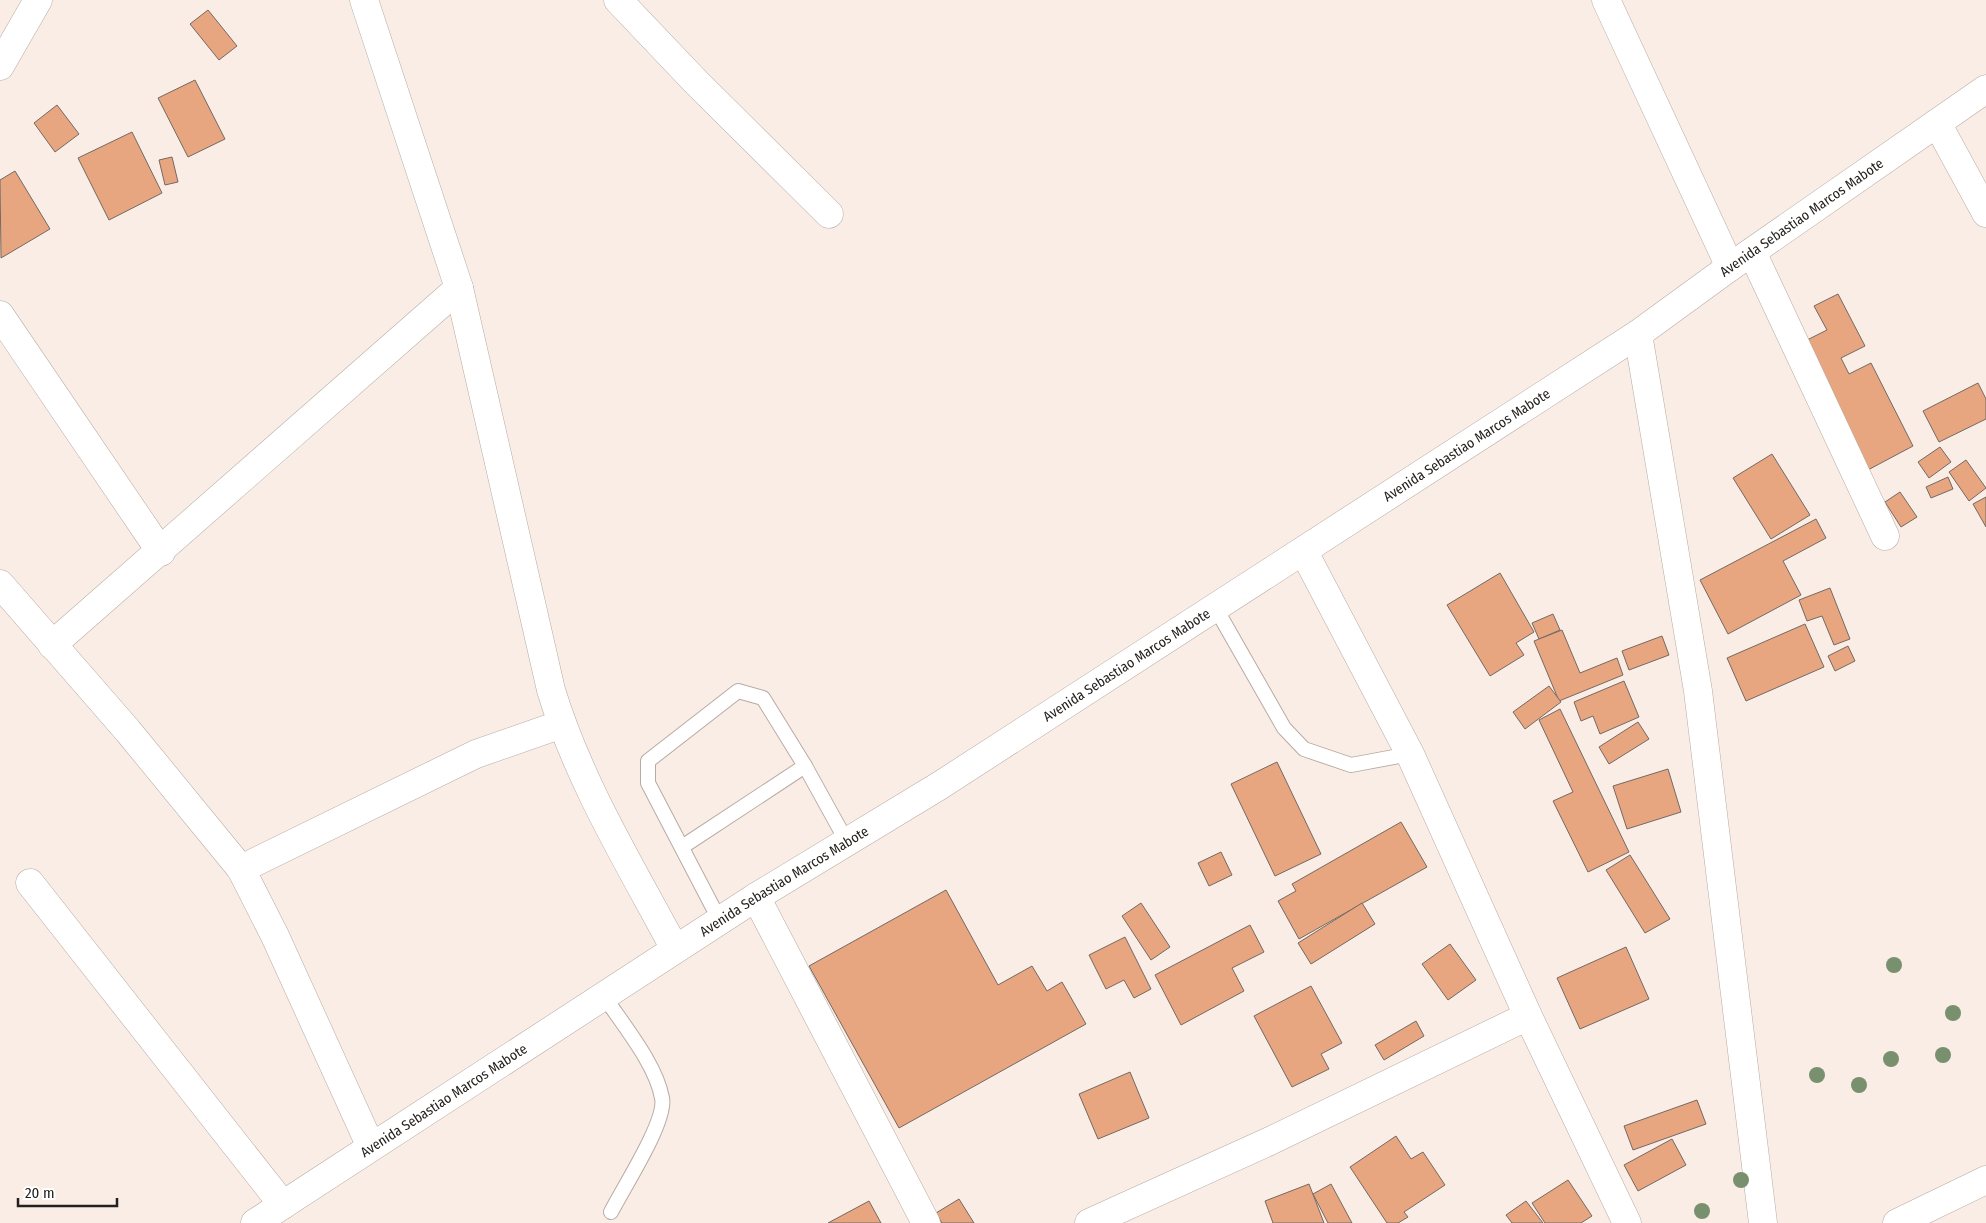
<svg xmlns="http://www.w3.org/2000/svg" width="1986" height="1223" font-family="'Fira Sans Condensed',sans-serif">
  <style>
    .building { fill: #e7a580; stroke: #746963 }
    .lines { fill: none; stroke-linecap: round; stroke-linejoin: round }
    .service-casing { stroke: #b7aba4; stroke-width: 16 }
    .minor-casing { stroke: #b7aba4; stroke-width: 29 }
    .secondary-casing { stroke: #b7aba4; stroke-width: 29 }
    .service { stroke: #fff; stroke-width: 14 }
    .minor { stroke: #fff; stroke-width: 28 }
    .secondary { stroke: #fff; stroke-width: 28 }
    .tree { fill: #79906f }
    .labels { text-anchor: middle; stroke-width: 5; stroke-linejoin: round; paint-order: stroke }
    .street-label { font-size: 14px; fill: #24201e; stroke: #fff }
  </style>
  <rect width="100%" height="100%" fill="#faede6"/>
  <g class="building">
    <polygon points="208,10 237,46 219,60 190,24"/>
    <polygon points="195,80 225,139 188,157 158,98"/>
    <polygon points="57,105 79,134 55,152 34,123"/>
    <polygon points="132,132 162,193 109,220 78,158"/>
    <polygon points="172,157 178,182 165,185 159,160"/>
    <polygon points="15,171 50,229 1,258 0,180"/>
    <polygon points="1838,294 1865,346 1841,358 1849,374 1871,363 1913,446 1866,471 1801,343 1827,330 1814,306"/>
    <polygon points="1978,383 1986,399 1986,419 1939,442 1923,411"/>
    <polygon points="1940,447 1951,462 1929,478 1918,462"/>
    <polygon points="1772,454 1810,515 1771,539 1733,478"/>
    <polygon points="1966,460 1986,488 1969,501 1949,472"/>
    <polygon points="1948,477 1953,489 1931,498 1926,487"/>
    <polygon points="1900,492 1917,517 1901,527 1885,502"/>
    <polygon points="1986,497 1986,527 1973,504"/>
    <polygon points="1816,519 1826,538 1783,561 1801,595 1728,634 1700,580"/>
    <polygon points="1500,573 1534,632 1516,643 1524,655 1490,676 1447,605"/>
    <polygon points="1830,588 1850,639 1834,645 1822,616 1807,621 1799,600"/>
    <polygon points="1553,614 1560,630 1539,639 1532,623"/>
    <polygon points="1805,624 1824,667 1746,701 1727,658"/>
    <polygon points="1562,630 1580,673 1617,658 1623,675 1559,701 1534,641"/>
    <polygon points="1662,636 1669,655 1629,670 1622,651"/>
    <polygon points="1848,646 1855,661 1835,671 1828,656"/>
    <polygon points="1624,681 1639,717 1600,734 1593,716 1581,721 1574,702"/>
    <polygon points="1549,686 1561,702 1525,729 1513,712"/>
    <polygon points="1560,709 1629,852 1588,872 1553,801 1573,792 1539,720"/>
    <polygon points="1638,722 1649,739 1609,764 1599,747"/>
    <polygon points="1277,762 1321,854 1275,876 1231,784"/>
    <polygon points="1668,769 1681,812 1627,829 1613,786"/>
    <polygon points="1401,822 1427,867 1299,939 1278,901 1296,891 1292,884"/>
    <polygon points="1221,852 1232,875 1209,886 1198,863"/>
    <polygon points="1630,855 1670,919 1645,933 1606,870"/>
    <polygon points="946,890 998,985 1032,966 1047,991 1062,982 1086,1024 899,1128 809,966"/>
    <polygon points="1141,903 1170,947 1151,960 1122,916"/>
    <polygon points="1362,903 1375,924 1311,964 1298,943"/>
    <polygon points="1250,925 1264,952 1232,968 1244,991 1181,1025 1155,975"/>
    <polygon points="1125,937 1151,989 1134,998 1124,980 1106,989 1089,955"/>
    <polygon points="1450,944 1476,980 1448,1000 1422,964"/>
    <polygon points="1626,947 1649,999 1580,1029 1557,978"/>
    <polygon points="1311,986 1342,1043 1321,1054 1329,1069 1292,1087 1254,1016"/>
    <polygon points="1416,1021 1424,1036 1384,1060 1375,1045"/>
    <polygon points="1130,1072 1149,1118 1098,1139 1079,1094"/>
    <polygon points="1697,1100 1706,1124 1633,1150 1624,1126"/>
    <polygon points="1396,1136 1411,1159 1423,1152 1445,1185 1404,1212 1408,1217 1398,1223 1387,1223 1350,1167"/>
    <polygon points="1672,1139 1686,1165 1638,1191 1624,1165"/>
    <polygon points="1568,1180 1592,1216 1581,1223 1545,1223 1532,1203"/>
    <polygon points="1309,1184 1324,1223 1273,1223 1265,1201"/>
    <polygon points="1331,1184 1352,1223 1328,1223 1313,1194"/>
    <polygon points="959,1199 974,1223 942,1223 936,1213"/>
    <polygon points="869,1201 881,1223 828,1223"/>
    <polygon points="1526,1201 1543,1223 1512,1223 1506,1215"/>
  </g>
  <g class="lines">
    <defs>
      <g id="service">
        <polyline points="1215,607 1284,728 1304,749 1351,765 1410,754"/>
        <polyline points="682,847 805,766"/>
        <polyline points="720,921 648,783 648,761 738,691 763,698 805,766 847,842"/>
        <path d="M604 996C623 1025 656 1064 662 1098 667 1121 623 1188 611 1212"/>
      </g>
      <g id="minor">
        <path d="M364 0 459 288 551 690C579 782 630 865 675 949"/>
        <polyline points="618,0 696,82 829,214"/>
        <polyline points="1606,0 1730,267"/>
        <polyline points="0,66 38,0"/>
        <polyline points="1937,123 1986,213"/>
        <polyline points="1752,252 1885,536"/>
        <polyline points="0,315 161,552"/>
        <polyline points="1638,334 1698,691 1763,1223"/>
        <polyline points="1304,552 1410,754 1528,1016 1627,1223"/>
        <polyline points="0,584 128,731 241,869 275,936 371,1147"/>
        <polyline points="52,645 459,288"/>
        <polyline points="241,869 476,754 562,724"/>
        <polyline points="30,883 283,1205"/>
        <polyline points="756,897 926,1223"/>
        <polyline points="1089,1223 1270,1141 1528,1016"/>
        <polyline points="1897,1223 1986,1180"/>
      </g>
      <g id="secondary">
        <path id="s1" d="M255 1223 756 897 939 786 1638 334 1730 267 1986 89"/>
      </g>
    </defs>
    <use href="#service" class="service-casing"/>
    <use href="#minor" class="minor-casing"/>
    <use href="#secondary" class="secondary-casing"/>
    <use href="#service" class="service"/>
    <use href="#minor" class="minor"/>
    <use href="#secondary" class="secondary"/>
  </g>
  <g class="tree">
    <circle cx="1894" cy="965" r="8"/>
    <circle cx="1953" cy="1013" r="8"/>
    <circle cx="1943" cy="1055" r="8"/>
    <circle cx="1891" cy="1059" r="8"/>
    <circle cx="1817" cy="1075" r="8"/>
    <circle cx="1859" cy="1085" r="8"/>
    <circle cx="1741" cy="1180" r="8"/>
    <circle cx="1702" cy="1211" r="8"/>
  </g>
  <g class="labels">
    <g class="street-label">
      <text dy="5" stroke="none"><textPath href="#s1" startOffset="1845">Avenida Sebastiao Marcos Mabote</textPath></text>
      <text dy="5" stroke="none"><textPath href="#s1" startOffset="1440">Avenida Sebastiao Marcos Mabote</textPath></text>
      <text dy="5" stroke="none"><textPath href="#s1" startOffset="1035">Avenida Sebastiao Marcos Mabote</textPath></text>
      <text dy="5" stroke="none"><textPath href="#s1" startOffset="630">Avenida Sebastiao Marcos Mabote</textPath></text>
      <text dy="5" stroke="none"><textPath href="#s1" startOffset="225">Avenida Sebastiao Marcos Mabote</textPath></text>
    </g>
  </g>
  <path d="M18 1198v8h99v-8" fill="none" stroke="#24201e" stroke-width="2.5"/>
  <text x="25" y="1198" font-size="15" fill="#24201e" stroke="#ffffff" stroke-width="4" paint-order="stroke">20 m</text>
</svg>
